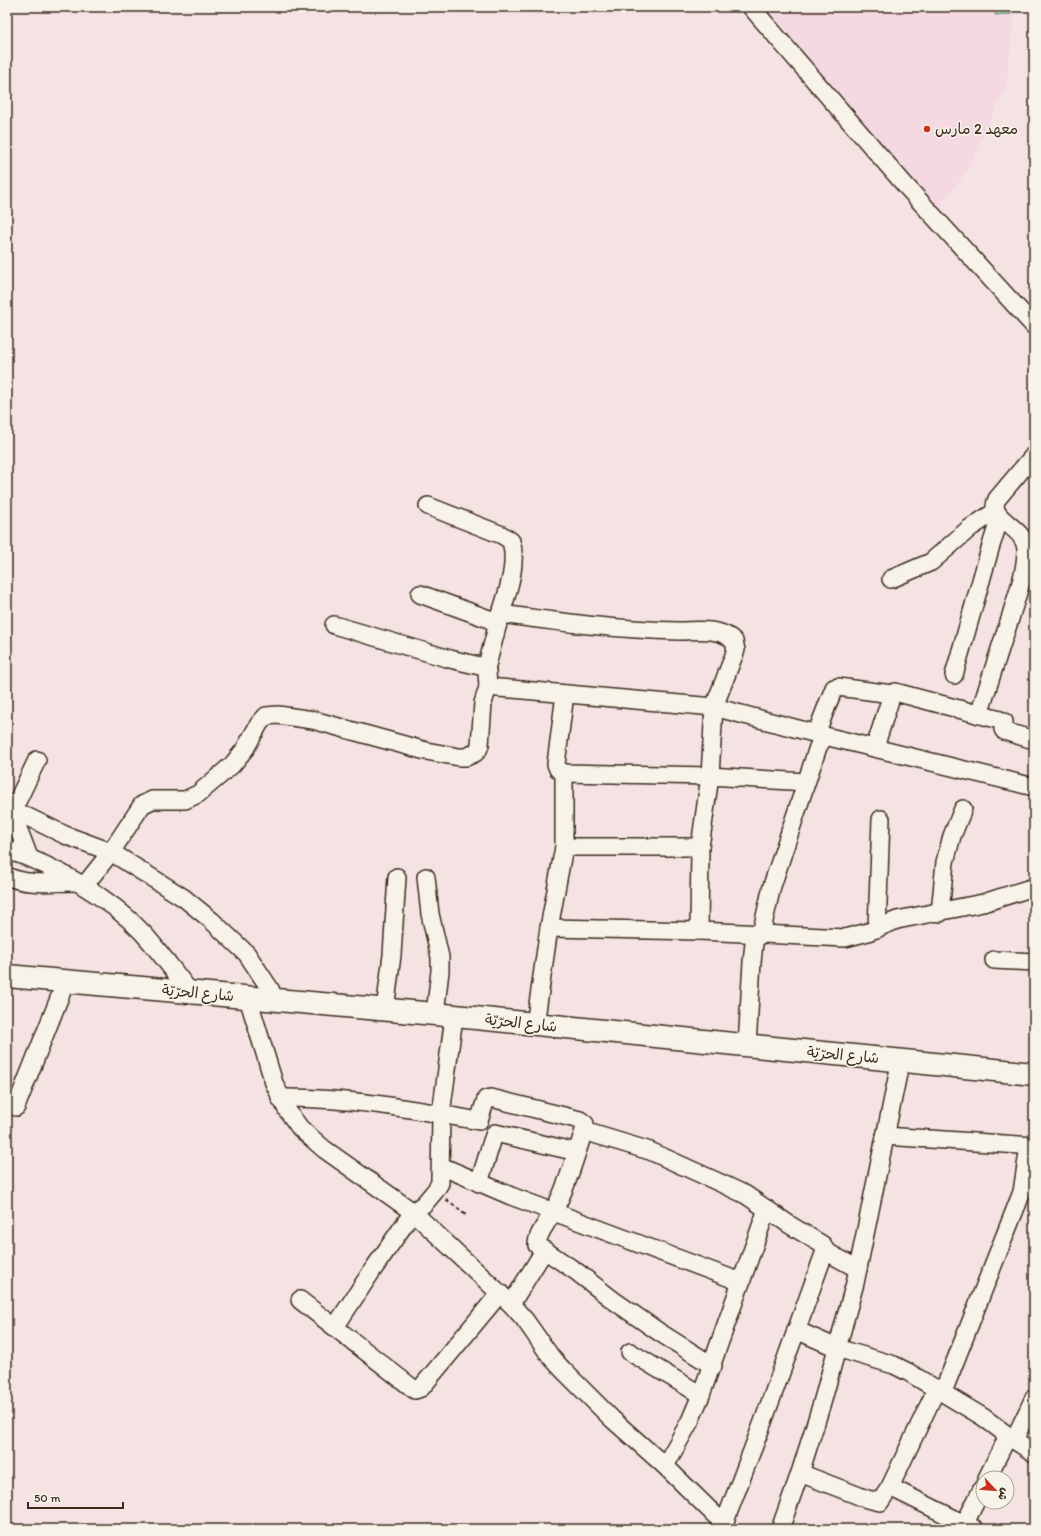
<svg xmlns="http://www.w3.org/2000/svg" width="1041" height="1536" font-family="Itim,'Playpen Sans Arabic',sans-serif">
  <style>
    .built { fill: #f4d8e2 }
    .green { fill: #9ae1af; stroke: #6a8666 }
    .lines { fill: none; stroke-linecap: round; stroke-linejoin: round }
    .minor-casing { stroke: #3b2a1e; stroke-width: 20 }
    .major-casing { stroke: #3b2a1e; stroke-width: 25 }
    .path { stroke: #3b2a1e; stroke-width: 2.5; stroke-dasharray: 4 3; stroke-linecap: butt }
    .minor { stroke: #f7f3e8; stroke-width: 17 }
    .major { stroke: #f7f3e8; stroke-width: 22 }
    .poi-dot { fill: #c8321e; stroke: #f7f3e8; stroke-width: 1.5 }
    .labels { text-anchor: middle; stroke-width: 3; stroke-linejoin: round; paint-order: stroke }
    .poi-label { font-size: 15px; fill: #3b2a1e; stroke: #f7f3e8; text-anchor: start }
    .street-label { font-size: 15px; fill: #3b2a1e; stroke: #f7f3e8 }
  </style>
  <rect width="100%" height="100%" fill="#f5e3e4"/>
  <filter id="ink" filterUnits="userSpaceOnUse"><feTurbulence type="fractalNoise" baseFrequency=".025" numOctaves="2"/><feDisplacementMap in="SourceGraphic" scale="8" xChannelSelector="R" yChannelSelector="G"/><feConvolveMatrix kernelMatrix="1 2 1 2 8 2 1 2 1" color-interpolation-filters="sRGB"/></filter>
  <g filter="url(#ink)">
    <polygon class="built" points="765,7 1015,7 1006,86 967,172 936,210"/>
    <polygon class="green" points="996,7 1012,7 1011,14 995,15"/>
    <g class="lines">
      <defs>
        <g id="minor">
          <polyline points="751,7 905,185 1034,326"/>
          <path d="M428 506 502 535 511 541C519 567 504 601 497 627"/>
          <polyline points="891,579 931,562 970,528 996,511"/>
          <polyline points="420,594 489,619 496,624 497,627 486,669"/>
          <path d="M500 614C559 622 619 630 679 631 696 631 721 627 734 641L736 650 714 707 710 776 700 847 699 931"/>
          <polyline points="334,625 450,659 484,667 487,671 488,687 714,707 825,736"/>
          <polyline points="954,675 990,549 1000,517"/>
          <polyline points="565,694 556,764 558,769 564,773 710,776 806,782"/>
          <path d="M979 715C989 683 999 651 1010 619 1016 597 1026 573 1026 550 1026 526 986 520 997 499L1034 455"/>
          <polyline points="816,734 834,688 838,687 892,694"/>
          <polyline points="875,747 892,694 895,692 1000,720 1004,722 1003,729 1004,731 1034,740"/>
          <polyline points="7,807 65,835 111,852 184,898 211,920 247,954 270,989 275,1000"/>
          <polyline points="564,847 700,847"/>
          <path d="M7 850C54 865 109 897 143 933 160 952 175 973 191 993"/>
          <polyline points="29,857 18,828 13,810 37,760"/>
          <path d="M7 876C27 886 54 882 76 882"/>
          <polyline points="426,877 430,914 440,957 440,971 435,1014"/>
          <polyline points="84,886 111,852 142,805 152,800 185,800 198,794 232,765 245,749 259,724 266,716 278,715 313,720 426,751 459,757 466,757 475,753 478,750 480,745 483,703 488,687"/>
          <polyline points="940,913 945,862 952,836 963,809"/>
          <polyline points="549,928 564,847 564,773"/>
          <polyline points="877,929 881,819"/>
          <polyline points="761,934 772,886 818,747 825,736 1034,787"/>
          <polyline points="994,960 1034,962"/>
          <polyline points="248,998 274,1083 287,1110 300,1128 324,1149 413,1212 511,1304 525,1320 551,1357 563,1370 612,1419 665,1466 724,1524 763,1422 825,1251"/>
          <polyline points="385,1010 392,955 397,877"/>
          <polyline points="535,1025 549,928 699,931 845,938 868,932 897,920 983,903 1034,887"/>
          <polyline points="747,1046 752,962 755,934"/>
          <path d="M280 1098C347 1097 413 1109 479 1121L486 1099 491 1098 580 1120 585 1124 584 1131 650 1151 727 1186 746 1195 790 1225 823 1245 825 1251 858 1269"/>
          <polyline points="16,1107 66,981"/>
          <path d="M584 1131C574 1160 566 1191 550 1217 545 1226 537 1235 537 1245L577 1272 613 1300 659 1332 713 1366"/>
          <polyline points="885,1136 1034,1146"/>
          <polyline points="441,1166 511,1196 741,1282"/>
          <polyline points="479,1183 492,1141 495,1133 577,1152"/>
          <polyline points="300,1300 415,1390 421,1388 500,1293"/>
          <polyline points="511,1304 544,1251"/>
          <polyline points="335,1327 372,1271 413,1212 424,1204 435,1191 440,1183 441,1114 454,1017"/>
          <polyline points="796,1330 837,1348 894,1365 908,1372 983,1417 1014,1440 1034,1453"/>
          <polyline points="630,1352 701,1395"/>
          <polyline points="943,1392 1022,1192 1029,1146"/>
          <polyline points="1014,1440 1034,1398"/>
          <polyline points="665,1466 690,1421 701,1395 767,1209"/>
          <polyline points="800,1473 867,1499 880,1502 890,1487 937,1388"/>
          <polyline points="987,1478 1008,1436"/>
          <polyline points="890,1487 975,1529"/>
          <polyline points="780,1529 800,1473 822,1403 855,1283 901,1059"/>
          <polyline points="962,1529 983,1487"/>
        </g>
        <polyline id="major" points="7,976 435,1014 1034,1074"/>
      </defs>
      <use href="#minor" class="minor-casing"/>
      <use href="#major" class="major-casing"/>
      <polyline class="path" points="446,1199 467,1216"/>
      <use href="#minor" class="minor"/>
      <use href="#major" class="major"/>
    </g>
  </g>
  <circle class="poi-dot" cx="927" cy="129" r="4"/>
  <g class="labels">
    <g class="poi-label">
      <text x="935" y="134">معهد 2 مارس</text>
    </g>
    <g class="street-label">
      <text transform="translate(198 993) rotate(5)" y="5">شارع الحرّيّة</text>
      <text transform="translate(521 1023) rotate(6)" y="5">شارع الحرّيّة</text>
      <text transform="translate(843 1055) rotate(5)" y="5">شارع الحرّيّة</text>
    </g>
  </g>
  <rect width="1041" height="1536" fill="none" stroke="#f7f3e8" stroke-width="24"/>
  <rect x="12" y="12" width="1017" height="1512" fill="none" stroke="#3b2a1e" stroke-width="1.5" filter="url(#ink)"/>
  <g transform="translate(995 1490) rotate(116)"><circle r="19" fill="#f7f3e8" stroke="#aca397"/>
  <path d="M0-3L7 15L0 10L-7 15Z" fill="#c8321e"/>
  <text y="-6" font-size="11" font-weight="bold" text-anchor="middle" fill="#3b2a1e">ش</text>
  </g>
  <path d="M28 1502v6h95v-6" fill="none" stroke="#3b2a1e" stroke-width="2"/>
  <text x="34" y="1502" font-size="12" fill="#3b2a1e" stroke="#f7f3e8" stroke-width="3" paint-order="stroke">50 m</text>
</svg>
